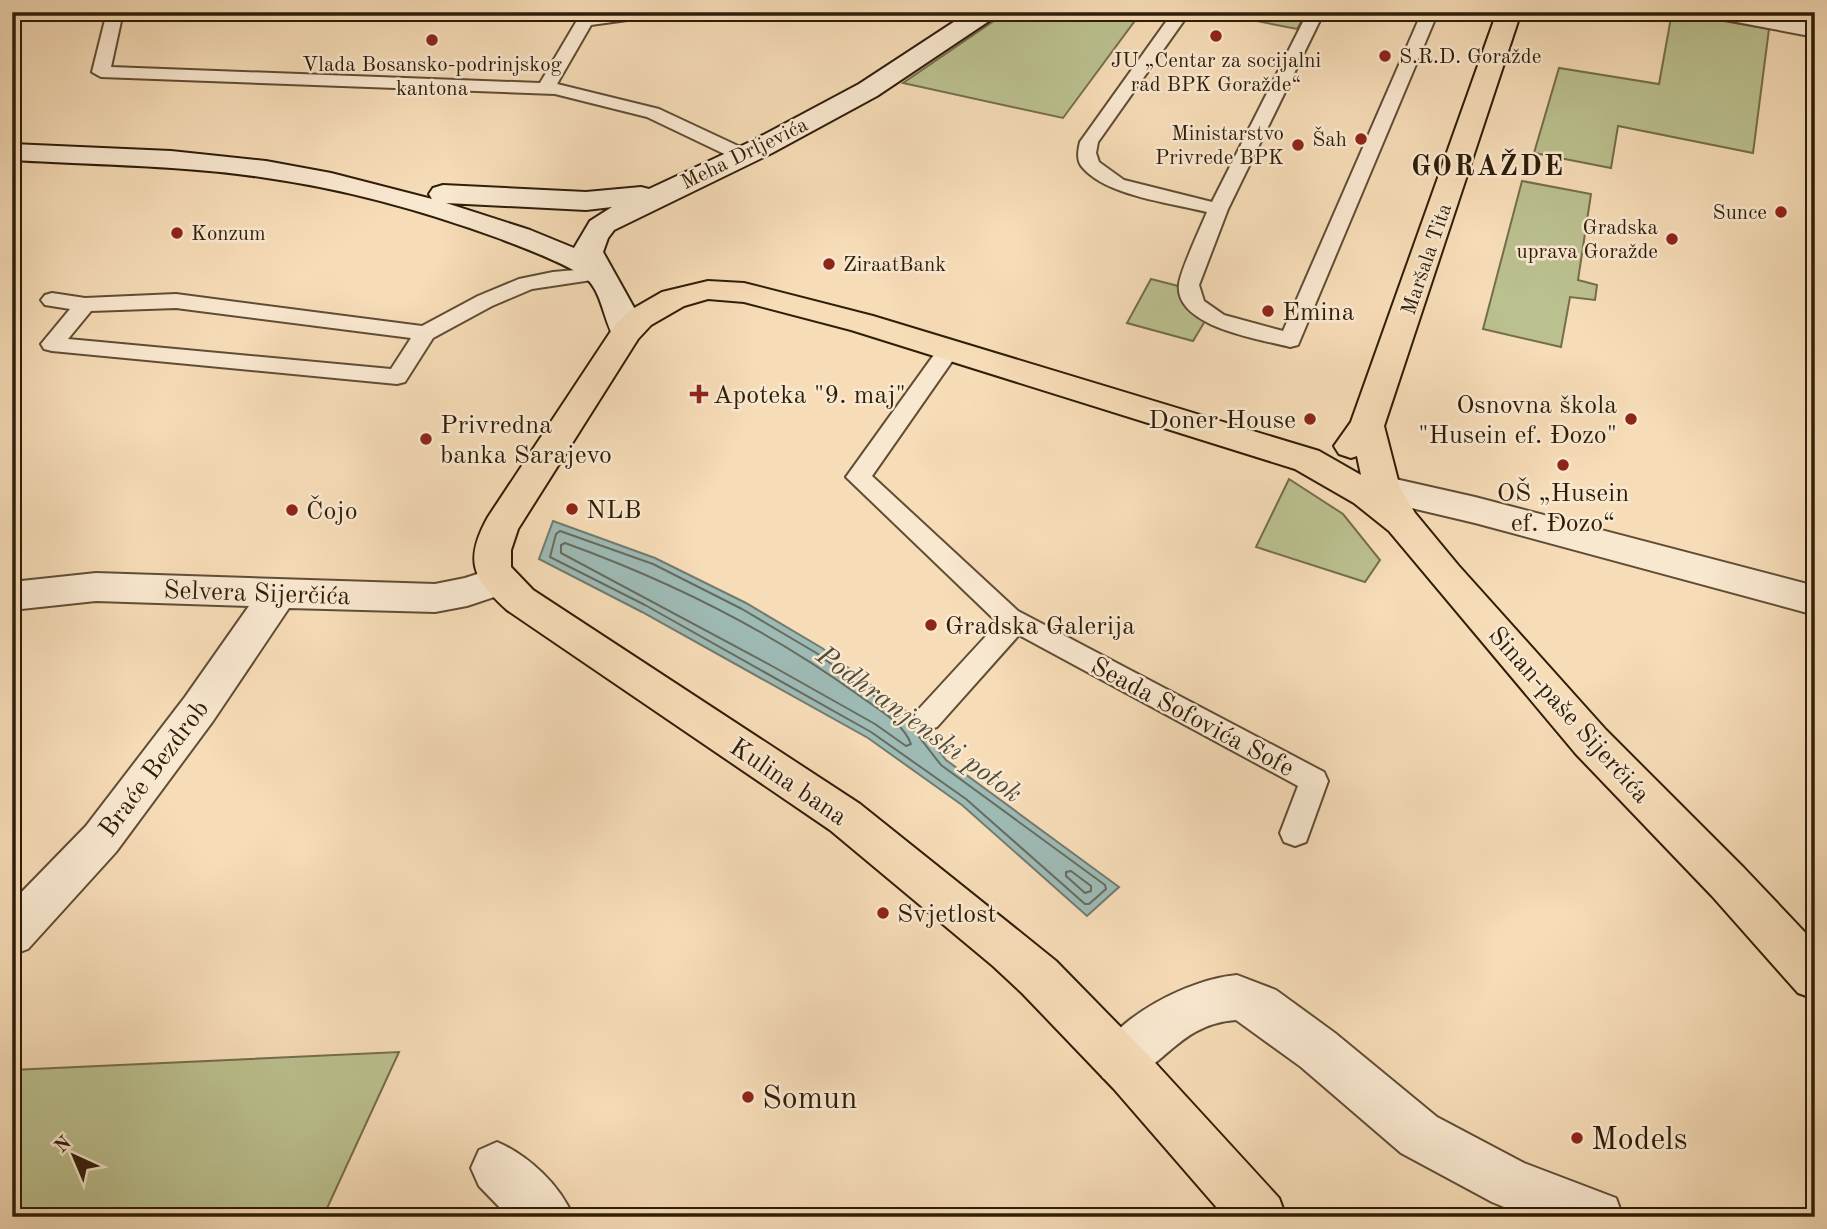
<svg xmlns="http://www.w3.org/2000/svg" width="1827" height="1229" font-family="'Old Standard TT',serif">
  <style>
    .green { fill: #bbc08f; stroke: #746e4c; stroke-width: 2 }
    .water { fill: #9ebab5; stroke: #717b70; stroke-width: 2 }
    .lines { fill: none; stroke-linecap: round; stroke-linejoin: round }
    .shore { stroke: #666c5e; stroke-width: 2 }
    .lane-casing { stroke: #604d34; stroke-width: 4 }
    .street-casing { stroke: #604d34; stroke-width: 4 }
    .secondary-casing { stroke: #2e1d08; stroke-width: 4 }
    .primary-casing { stroke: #2e1d08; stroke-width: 4 }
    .lane { fill: #f9e8d0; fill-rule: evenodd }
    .street { fill: #f9e8d0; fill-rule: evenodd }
    .secondary { fill: #f9e8d0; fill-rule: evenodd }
    .primary { fill: #f6dcb7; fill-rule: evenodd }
    .poi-dot { fill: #8f2418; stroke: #f9e8d0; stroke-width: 2.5 }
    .labels { text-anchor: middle; stroke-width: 5; stroke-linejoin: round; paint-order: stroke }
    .far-poi-label { font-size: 21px; fill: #2e1d08; stroke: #f9e8d0; text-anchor: end }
    .far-street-label { font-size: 21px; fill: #2e1d08; stroke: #f9e8d0 }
    .poi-label { font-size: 26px; fill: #2e1d08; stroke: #f9e8d0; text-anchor: start }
    .street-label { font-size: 26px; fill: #2e1d08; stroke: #f9e8d0 }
    .far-district-label { font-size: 28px; font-weight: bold; letter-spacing: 2px; fill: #2e1d08; stroke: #f9e8d0 }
    .water-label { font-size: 28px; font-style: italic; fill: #504c3c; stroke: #f9e8d0 }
    .near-poi-label { font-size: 32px; fill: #2e1d08; stroke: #f9e8d0; text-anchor: start }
  </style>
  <rect width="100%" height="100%" fill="#f6dcb7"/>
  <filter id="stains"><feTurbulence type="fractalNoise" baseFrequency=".00286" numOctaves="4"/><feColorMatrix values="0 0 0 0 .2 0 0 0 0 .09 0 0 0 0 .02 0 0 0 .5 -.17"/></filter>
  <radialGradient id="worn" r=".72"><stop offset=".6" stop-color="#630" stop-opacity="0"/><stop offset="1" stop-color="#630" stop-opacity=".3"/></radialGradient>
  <g class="green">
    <polygon points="1007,12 1154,12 1140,14 1063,118 903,83"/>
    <polygon points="1211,12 1295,12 1306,14 1297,29"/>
    <polygon points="1672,12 1769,29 1753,153 1618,126 1611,168 1534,153 1559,68 1659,84"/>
    <polygon points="1522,181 1591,194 1578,280 1597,285 1595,300 1570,297 1561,347 1483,329"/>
    <polygon points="1151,279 1186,288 1208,316 1193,341 1127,323"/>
    <polygon points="1289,479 1343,514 1380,560 1365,582 1256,547"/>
    <polygon points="399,1052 323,1217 12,1217 12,1070"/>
  </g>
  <polygon class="water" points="553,521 655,558 746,603 822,648 911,715 946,760 1119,887 1087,916 962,805 868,738 642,612 539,559"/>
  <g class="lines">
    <g class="shore">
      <polygon points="560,531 653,564 742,609 818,654 906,720 941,765 1105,885 1106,889 1089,904 1085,904 966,799 871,732 645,605 550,557 556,534"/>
      <path d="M565 543C670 581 767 629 857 694 876 708 902 721 911 744L906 746 875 724 772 666 561 553V545Z"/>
      <polygon points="1071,871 1091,886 1091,891 1085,893 1066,876 1066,872"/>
    </g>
    <defs>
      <g id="lane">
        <polygon points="107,12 123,12 111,67 540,83 579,17 612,12 657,12 649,17 591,25 557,84 659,109 751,152 753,156 744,162 737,160 647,117 555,94 101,77 92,72"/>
        <path d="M1173 12H1190L1098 142 1096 153 1099 162 1124 180 1212 202 1308 12H1324L1228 209 1199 285 1204 301 1224 315 1283 331 1422 12H1438L1298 345 1290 347C1260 339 1174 327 1179 284 1181 269 1200 229 1207 212 1172 203 1107 196 1083 168 1076 161 1078 151 1080 142Z"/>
        <path d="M598 268 605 270 608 274 605 278 532 289 492 306 433 338 405 382 397 384 52 351 44 349 41 344 70 309 45 305 41 300 45 295 52 293 85 298 176 294 422 326 478 296 519 279 553 272ZM176 308 411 338 391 369 68 339 91 311Z"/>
        <polygon points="949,343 957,345 960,350 872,476 1018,611 1324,772 1328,781 1306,842 1295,846 1284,842 1280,833 1298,786 1019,635 937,727 927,730 917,727 913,719 917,711 998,623 846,477 941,345"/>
      </g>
      <g id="street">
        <polygon points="1709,12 1761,12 1815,23 1815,37 1721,19 1712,17"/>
        <polygon points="1382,476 1475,497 1815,586 1815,615 1475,523 1369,498 1364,489 1369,480"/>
        <polygon points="499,567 512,571 518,581 512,591 467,606 435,612 289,608 213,721 116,852 28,949 12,955 12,902 86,826 185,697 249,606 96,601 12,610 12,582 96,573 435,584 465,578"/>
        <path d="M1237 975 1276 990 1335 1033 1437 1117 1524 1163 1616 1198 1623 1217H1528L1492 1202 1401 1153 1301 1067 1236 1020C1180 1024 1166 1066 1120 1085L1103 1078 1095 1061C1115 1016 1190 979 1237 975Z"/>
        <path d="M497 1142C528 1155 561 1186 573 1217H509L479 1186 471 1168 479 1150Z"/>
      </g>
      <path id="secondary" d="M969 12H998L995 17 877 96 772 153 614 230 608 238 603 252 637 313 642 332 637 339 626 342 615 339C604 322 603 297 589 281 574 266 519 246 498 238 424 211 345 189 267 178 183 165 97 165 12 160V144L171 151 266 161 331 173 432 199 429 194 433 188 443 185 586 192 641 187 649 189 752 141 859 84ZM446 203 586 210 612 207 590 221 574 248 530 230Z"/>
      <path id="primary" d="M1497 12H1521L1384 426 1400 488 1415 513 1458 565 1606 730 1744 868 1815 943V999L1798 993 1712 896 1576 754 1389 531 1354 503 1295 469 851 330 744 302 708 299 684 306 651 325 638 339 518 529 511 550V567L533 590 860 804 1025 936 1056 961 1148 1055 1279 1198 1286 1217H1225L1114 1089 1022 993 993 966 830 830 507 610C472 578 464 560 488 517L615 325 629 311 662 292 708 281 744 283 873 316 1319 451 1361 475 1357 456 1351 458 1339 454 1334 446 1351 422Z"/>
    </defs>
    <use href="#lane" class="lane-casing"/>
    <use href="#street" class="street-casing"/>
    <use href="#secondary" class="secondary-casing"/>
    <use href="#primary" class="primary-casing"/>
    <use href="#lane" class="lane"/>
    <use href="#street" class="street"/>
    <use href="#secondary" class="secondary"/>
    <use href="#primary" class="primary"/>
  </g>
  <g class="poi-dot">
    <circle cx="1216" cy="36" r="7"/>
    <circle cx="432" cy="40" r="7"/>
    <circle cx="1385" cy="56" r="7"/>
    <circle cx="1361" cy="139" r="7"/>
    <circle cx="1298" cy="145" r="7"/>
    <circle cx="1781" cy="212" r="7"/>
    <circle cx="177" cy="233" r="7"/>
    <circle cx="1672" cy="239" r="7"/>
    <circle cx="829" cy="264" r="7"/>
    <circle cx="1268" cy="311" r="7"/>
    <path d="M695.5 383.5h7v7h7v7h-7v7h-7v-7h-7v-7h7z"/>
    <circle cx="1310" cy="419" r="7"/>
    <circle cx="1631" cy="419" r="7"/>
    <circle cx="426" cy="439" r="7"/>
    <circle cx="1563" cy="465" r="7"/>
    <circle cx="572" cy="509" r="7"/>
    <circle cx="292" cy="510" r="7"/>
    <circle cx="931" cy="625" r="7"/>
    <circle cx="883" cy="913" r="7"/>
    <circle cx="748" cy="1097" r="7"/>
    <circle cx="1577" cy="1138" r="7"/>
  </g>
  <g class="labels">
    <g class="far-poi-label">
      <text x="1399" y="63" text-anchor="start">S.R.D. Goražde</text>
      <text x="1216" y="67" text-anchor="middle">JU „Centar za socijalni<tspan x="1216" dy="24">rad BPK Goražde“</tspan></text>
      <text x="432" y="71" text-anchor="middle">Vlada Bosansko-podrinjskog<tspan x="432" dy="24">kantona</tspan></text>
      <text x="1284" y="140">Ministarstvo<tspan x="1284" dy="24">Privrede BPK</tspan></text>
      <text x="1347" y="146">Šah</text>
      <text x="1767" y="219">Sunce</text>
      <text x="1658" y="234">Gradska<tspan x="1658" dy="24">uprava Goražde</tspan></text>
      <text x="191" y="240" text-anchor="start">Konzum</text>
      <text x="843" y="271" text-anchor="start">ZiraatBank</text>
    </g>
    <g class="far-street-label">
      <text transform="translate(744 153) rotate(-26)" y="7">Meha Drljevića</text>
      <text transform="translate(1426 259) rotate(-71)" y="7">Maršala Tita</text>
    </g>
    <g class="poi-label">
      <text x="1282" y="320">Emina</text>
      <text x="713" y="403">Apoteka "9. maj"</text>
      <text x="1617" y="413" text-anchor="end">Osnovna škola<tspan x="1617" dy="30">"Husein ef. Đozo"</tspan></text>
      <text x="1296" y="428" text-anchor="end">Doner House</text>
      <text x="440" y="433">Privredna<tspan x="440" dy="30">banka Sarajevo</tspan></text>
      <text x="1563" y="501" text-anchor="middle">OŠ „Husein<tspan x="1563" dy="30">ef. Đozo“</tspan></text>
      <text x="586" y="518">NLB</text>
      <text x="306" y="519">Čojo</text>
      <text x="945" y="634">Gradska Galerija</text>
      <text x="897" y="922">Svjetlost</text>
    </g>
    <g class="street-label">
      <text transform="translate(257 592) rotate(2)" y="9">Selvera Sijerčića</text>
      <text transform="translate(1570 714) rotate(48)" y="9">Sinan-paše Sijerčića</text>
      <text transform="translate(1193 716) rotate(28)" y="9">Seada Sofovića Sofe</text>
      <text transform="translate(153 768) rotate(-53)" y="9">Braće Bezdrob</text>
      <text transform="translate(789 781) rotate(34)" y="9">Kulina bana</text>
    </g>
    <g class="far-district-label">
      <text x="1488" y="175">GORAŽDE</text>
    </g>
    <g class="water-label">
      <text transform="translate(920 723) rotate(36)" y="10">Podhranjenski potok</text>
    </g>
    <g class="near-poi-label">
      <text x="762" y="1108">Somun</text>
      <text x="1591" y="1149">Models</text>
    </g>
  </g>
  <rect width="1827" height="1229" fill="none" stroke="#f6dcb7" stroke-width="42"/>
  <rect x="14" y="14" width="1799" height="1201" fill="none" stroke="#2e1d08" stroke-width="3.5"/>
  <rect x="21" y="21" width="1785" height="1187" fill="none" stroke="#2e1d08" stroke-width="2"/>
  <g transform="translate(74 1156) rotate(316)" stroke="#f9e8d0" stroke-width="5" paint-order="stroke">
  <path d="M0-5L12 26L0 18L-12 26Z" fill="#2e1d08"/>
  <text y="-10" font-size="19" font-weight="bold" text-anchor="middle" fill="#2e1d08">N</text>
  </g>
  <rect width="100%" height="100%" filter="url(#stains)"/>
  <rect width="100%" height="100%" fill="url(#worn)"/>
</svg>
